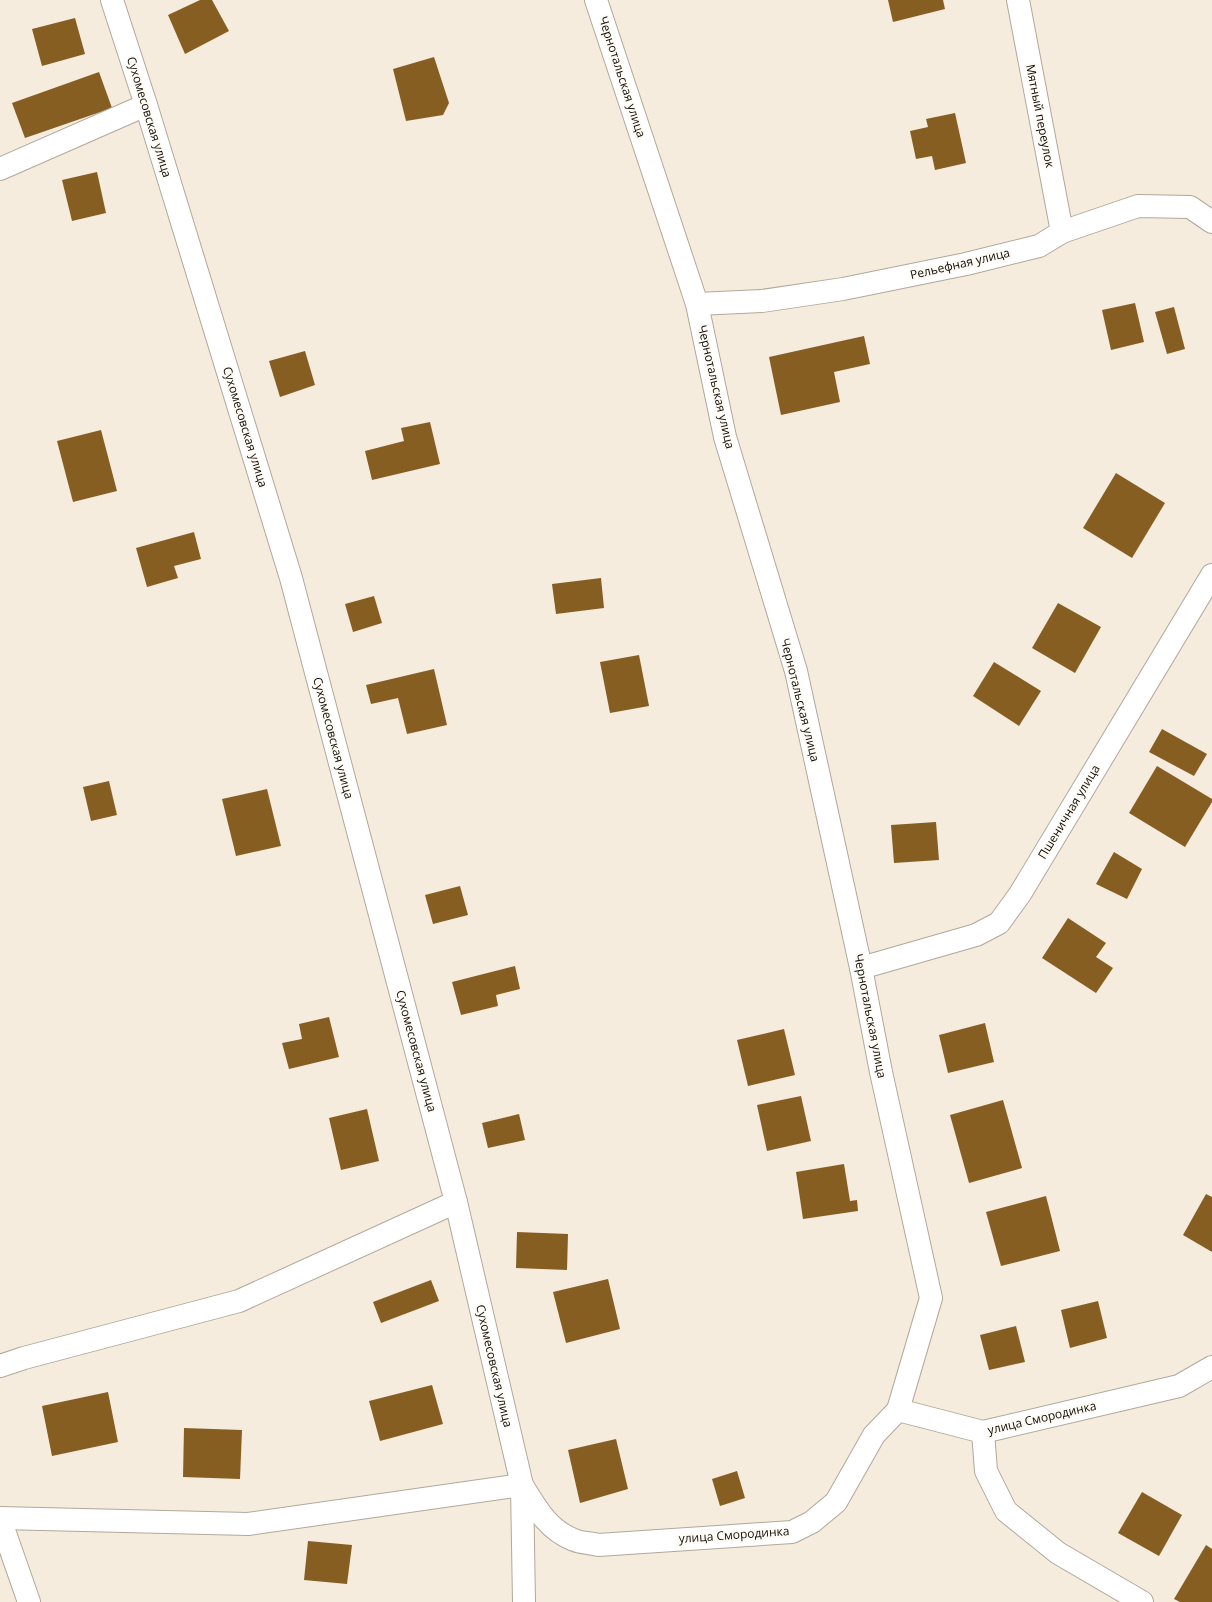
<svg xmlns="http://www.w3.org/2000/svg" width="1212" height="1602" font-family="'Open Sans',sans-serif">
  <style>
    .building { fill: #875e22 }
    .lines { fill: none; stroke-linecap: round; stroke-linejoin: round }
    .minor-casing { stroke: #b1a89b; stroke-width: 24 }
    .minor { stroke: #fff; stroke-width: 22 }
    .labels { text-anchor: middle; stroke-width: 4; stroke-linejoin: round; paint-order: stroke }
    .street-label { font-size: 12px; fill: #100d09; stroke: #fefaf4 }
  </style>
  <rect width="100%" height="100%" fill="#f5ecde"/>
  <g class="building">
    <polygon points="200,0 212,0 229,31 185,54 168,15"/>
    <polygon points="888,0 943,0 945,9 893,22"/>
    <polygon points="75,18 85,54 42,66 32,29"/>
    <polygon points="434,57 449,103 443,115 406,121 393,69"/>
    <polygon points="99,72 112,108 25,138 12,103"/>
    <polygon points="955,113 966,163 935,170 932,156 916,159 910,131 928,127 926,119"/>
    <polygon points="97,172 106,213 72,221 62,180"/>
    <polygon points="1135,303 1144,342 1111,350 1102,310"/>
    <polygon points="1174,307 1185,349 1167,354 1155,312"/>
    <polygon points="864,336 870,364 834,372 840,402 781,415 769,357"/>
    <polygon points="305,351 315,385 280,397 269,361"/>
    <polygon points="430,422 440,464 372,480 365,451 404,441 401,428"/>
    <polygon points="101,430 117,491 73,502 57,441"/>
    <polygon points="1116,473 1165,503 1132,558 1083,528"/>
    <polygon points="194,532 201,559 174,566 178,578 147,587 136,548"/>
    <polygon points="601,578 604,608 556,614 552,584"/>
    <polygon points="374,596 382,623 353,632 345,604"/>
    <polygon points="1058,603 1101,627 1075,673 1032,648"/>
    <polygon points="639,655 649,706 610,713 600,662"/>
    <polygon points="994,662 1041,691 1019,726 973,696"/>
    <polygon points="434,669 447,725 407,734 398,698 371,704 366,685"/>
    <polygon points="1162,729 1207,754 1194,776 1149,752"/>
    <polygon points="1157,766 1212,799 1212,802 1185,847 1129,813"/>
    <polygon points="109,781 117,815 91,821 83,787"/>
    <polygon points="267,789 281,846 236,856 222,799"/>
    <polygon points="936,822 939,860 894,863 891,825"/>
    <polygon points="1114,852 1142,869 1127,899 1096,884"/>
    <polygon points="460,886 468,915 433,924 425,895"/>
    <polygon points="1068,918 1106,943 1096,957 1113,968 1096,993 1042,958"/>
    <polygon points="515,966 520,989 496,995 498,1006 461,1015 452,982"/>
    <polygon points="329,1017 339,1057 289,1069 282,1043 302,1039 299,1024"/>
    <polygon points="985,1023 994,1062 948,1073 939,1035"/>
    <polygon points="784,1029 795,1075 748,1086 737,1040"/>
    <polygon points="801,1096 811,1141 767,1151 757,1105"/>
    <polygon points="1003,1100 1022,1168 969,1183 950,1115"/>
    <polygon points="367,1109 379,1161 341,1170 329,1118"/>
    <polygon points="519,1114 525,1140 488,1148 482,1123"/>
    <polygon points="844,1164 850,1201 857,1200 858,1211 803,1219 796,1172"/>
    <polygon points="1206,1194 1212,1197 1212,1252 1183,1235"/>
    <polygon points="1046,1196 1060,1251 1001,1266 986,1212"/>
    <polygon points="517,1232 568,1234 567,1270 516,1268"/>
    <polygon points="608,1279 620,1329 566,1343 553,1292"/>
    <polygon points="431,1280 439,1301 381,1323 373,1302"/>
    <polygon points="1098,1301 1107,1338 1070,1348 1061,1310"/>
    <polygon points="1016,1326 1025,1362 989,1370 980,1335"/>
    <polygon points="432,1385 443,1424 380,1441 369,1401"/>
    <polygon points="108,1392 118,1442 52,1456 42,1406"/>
    <polygon points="184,1428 242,1430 240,1479 183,1477"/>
    <polygon points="616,1439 628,1489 580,1503 568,1450"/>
    <polygon points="737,1471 745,1498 720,1506 712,1479"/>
    <polygon points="1142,1492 1182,1515 1159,1556 1118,1533"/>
    <polygon points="308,1541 352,1545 347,1584 304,1580"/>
    <polygon points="1206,1545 1212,1549 1212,1602 1180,1602 1174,1599"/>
  </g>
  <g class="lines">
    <defs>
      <g id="minor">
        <path d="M112 0 146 105 291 578 456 1202 522 1485C536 1508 548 1530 574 1540 581 1543 591 1543 598 1545L792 1532 812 1522 836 1502 874 1435 898 1410 983 1432 1179 1386 1212 1367"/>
        <polyline points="596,0 697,304 725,437 796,671 861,968 881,1072 931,1298 898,1410"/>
        <polyline points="1018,0 1062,232"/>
        <polyline points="0,169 146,105"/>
        <polyline points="697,304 762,301 843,289 966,264 1039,246 1062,232 1138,206 1190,207 1212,222"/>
        <polyline points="861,968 976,935 999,923 1020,894 1212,575"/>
        <polyline points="0,1366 24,1358 239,1301 456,1202"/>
        <polyline points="983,1432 986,1471 1006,1511 1058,1553 1142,1602"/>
        <polyline points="0,1518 248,1524 522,1485 524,1602"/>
        <polyline points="0,1519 29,1602"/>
      </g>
    </defs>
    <use href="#minor" class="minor-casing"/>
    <use href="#minor" class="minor"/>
  </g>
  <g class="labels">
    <g class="street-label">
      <text transform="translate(622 77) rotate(72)" y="4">Чернотальская улица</text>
      <text transform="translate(1040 116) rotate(79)" y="4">Мятный переулок</text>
      <text transform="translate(149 117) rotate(73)" y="4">Сухомесовская улица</text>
      <text transform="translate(960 264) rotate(-13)" y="4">Рельефная улица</text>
      <text transform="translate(716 387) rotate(77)" y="4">Чернотальская улица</text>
      <text transform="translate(245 427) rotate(73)" y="4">Сухомесовская улица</text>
      <text transform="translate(800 700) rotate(76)" y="4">Чернотальская улица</text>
      <text transform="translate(333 738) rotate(75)" y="4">Сухомесовская улица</text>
      <text transform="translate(1069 812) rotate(-59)" y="4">Пшеничная улица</text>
      <text transform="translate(870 1016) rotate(79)" y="4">Чернотальская улица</text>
      <text transform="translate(416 1051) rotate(75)" y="4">Сухомесовская улица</text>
      <text transform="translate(494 1366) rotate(77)" y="4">Сухомесовская улица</text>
      <text transform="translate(1042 1418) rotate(-13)" y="4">улица Смородинка</text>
      <text transform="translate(734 1535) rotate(-4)" y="4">улица Смородинка</text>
    </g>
  </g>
</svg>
